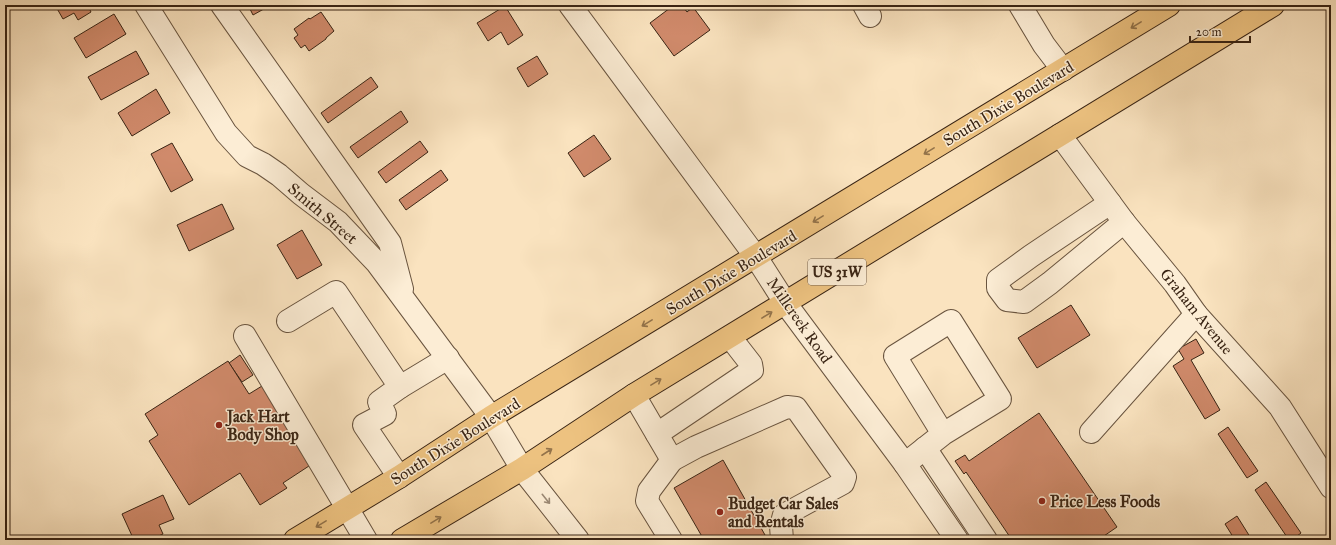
<svg xmlns="http://www.w3.org/2000/svg" width="1336" height="545" font-family="'IM FELL Great Primer',serif">
  <style>
    .building { fill: #d08a6b; stroke: #392414 }
    .lines { fill: none; stroke-linecap: round; stroke-linejoin: round }
    .minor-casing { stroke: #69543f; stroke-width: 24 }
    .highway-casing { stroke: #392414; stroke-width: 24 }
    .minor { stroke: #fcedd5; stroke-width: 22 }
    .highway { stroke: #edc280; stroke-width: 22 }
    .oneway { stroke: #93734a }
    .oneway2 { stroke: #9a8874 }
    .poi-dot { fill: #8f2418; stroke: #fcedd5; stroke-width: 1.5 }
    .labels { text-anchor: middle; stroke-width: 3; stroke-linejoin: round; paint-order: stroke }
    .shield { fill: #fcedd5; stroke: #74604e; stroke-width: 1 }
    .shield-label { font-size: 15px; font-weight: bold; fill: #392414 }
    .street-label { font-size: 16px; fill: #392414; stroke: #fcedd5 }
    .poi-label { font-size: 16px; font-weight: bold; fill: #392414; stroke: #fcedd5; text-anchor: start }
  </style>
  <rect width="100%" height="100%" fill="#fae3bf"/>
  <filter id="stains"><feTurbulence type="fractalNoise" baseFrequency=".005" numOctaves="4"/><feColorMatrix values="0 0 0 0 .2 0 0 0 0 .09 0 0 0 0 .02 0 0 0 .5 -.17"/></filter>
  <radialGradient id="worn" r=".72"><stop offset=".6" stop-color="#630" stop-opacity="0"/><stop offset="1" stop-color="#630" stop-opacity=".3"/></radialGradient>
  <g class="building">
    <polygon points="55,5 89,5 88,6 91,12 78,20 74,13 63,19"/>
    <polygon points="248,5 271,5 253,15"/>
    <polygon points="674,5 682,5 687,12 693,7 710,30 674,56 650,23"/>
    <polygon points="505,6 523,35 508,45 501,32 488,41 477,23"/>
    <polygon points="321,12 334,31 326,38 326,39 309,51 305,45 301,48 294,38 298,35 294,29 309,18 310,19"/>
    <polygon points="114,14 126,34 86,58 74,38"/>
    <polygon points="136,51 149,74 101,100 88,77"/>
    <polygon points="537,56 548,74 528,87 517,68"/>
    <polygon points="371,77 378,87 328,123 321,113"/>
    <polygon points="156,89 170,113 132,136 118,113"/>
    <polygon points="401,111 408,122 358,158 350,147"/>
    <polygon points="594,135 611,159 584,177 568,153"/>
    <polygon points="420,141 428,152 386,183 378,172"/>
    <polygon points="172,143 193,180 171,192 151,154"/>
    <polygon points="441,170 448,180 406,210 399,200"/>
    <polygon points="222,204 234,229 189,251 177,225"/>
    <polygon points="302,230 322,265 297,279 277,245"/>
    <polygon points="1071,305 1090,335 1037,368 1018,338"/>
    <polygon points="1196,339 1204,353 1191,360 1220,410 1205,419 1173,366 1184,359 1178,349"/>
    <polygon points="240,355 253,375 242,382 229,363"/>
    <polygon points="228,361 249,394 262,386 312,464 283,483 287,488 260,505 240,473 189,505 149,441 158,435 145,414"/>
    <polygon points="1039,413 1117,527 1101,538 1102,540 1012,540 966,472 964,474 955,461 965,455 969,461"/>
    <polygon points="1228,427 1258,471 1247,478 1218,434"/>
    <polygon points="723,460 765,535 757,540 704,540 674,488"/>
    <polygon points="1266,482 1301,533 1292,540 1289,540 1255,490"/>
    <polygon points="163,495 174,519 159,525 163,534 149,540 138,540 137,536 133,538 122,514"/>
    <polygon points="1237,516 1252,540 1235,540 1225,524"/>
  </g>
  <g class="lines">
    <defs>
      <g id="minor">
        <polyline points="146,5 226,133 247,156 263,164 279,175 301,194 338,222 377,263 491,417 522,469 578,540"/>
        <polyline points="222,5 390,243 402,289"/>
        <polyline points="570,5 756,257 786,304 905,464 957,540"/>
        <polyline points="864,5 870,16"/>
        <polyline points="1020,5 1044,45 1063,70"/>
        <polyline points="1060,135 1124,222 1175,284 1196,314 1280,407 1331,487"/>
        <polyline points="1110,203 1031,256 998,280 998,288 1007,300 1024,302 1050,283 1124,222"/>
        <polyline points="288,321 336,292 400,387 379,402 385,414 364,425 399,477"/>
        <polyline points="245,336 366,540"/>
        <polyline points="400,387 448,358"/>
        <polyline points="634,395 672,460 696,447 787,407 796,408 845,477 843,483 784,515 781,526 782,540"/>
        <polyline points="1091,432 1196,314"/>
        <polyline points="657,434 752,370 751,364 730,337"/>
        <polyline points="925,448 986,540"/>
        <polyline points="905,464 943,434 1000,399 951,321 895,356 943,434"/>
        <polyline points="671,540 647,501 649,491 672,460"/>
      </g>
      <g id="highway">
        <polyline points="295,540 399,477 491,417 1169,5"/>
        <polyline points="402,540 522,469 634,395 1273,5"/>
      </g>
    </defs>
    <use href="#minor" class="minor-casing"/>
    <use href="#highway" class="highway-casing"/>
    <use href="#minor" class="minor"/>
    <use href="#highway" class="highway"/>
  </g>
  <defs><path id="oneway-shaft" d="M-6 0H5M1.5-3L5.5 0L1.5 3" fill="none" stroke-width="1.6" stroke-linecap="round" stroke-linejoin="round"/></defs>
  <g class="oneway">
    <use href="#oneway-shaft" transform="translate(1136 25) rotate(149)"/>
    <use href="#oneway-shaft" transform="translate(929 151) rotate(149)"/>
    <use href="#oneway-shaft" transform="translate(818 219) rotate(149)"/>
    <use href="#oneway-shaft" transform="translate(767 315) rotate(-31)"/>
    <use href="#oneway-shaft" transform="translate(647 323) rotate(149)"/>
    <use href="#oneway-shaft" transform="translate(656 382) rotate(-31)"/>
    <use href="#oneway-shaft" transform="translate(547 452) rotate(-33)"/>
    <use href="#oneway-shaft" transform="translate(436 520) rotate(-31)"/>
    <use href="#oneway-shaft" transform="translate(321 524) rotate(149)"/>
  </g>
  <use class="oneway2" href="#oneway-shaft" transform="translate(546 499) rotate(51)"/>
  <g class="poi-dot">
    <circle cx="219" cy="425" r="4"/>
    <circle cx="1042" cy="501" r="4"/>
    <circle cx="720" cy="512" r="4"/>
  </g>
  <g class="labels">
    <rect class="shield" x="808" y="259" width="58" height="26" rx="3"/>
    <g class="shield-label">
      <text x="837" y="277">US 31W</text>
    </g>
    <g class="street-label">
      <text transform="translate(1008 103) rotate(-31)" y="6">South Dixie Boulevard</text>
      <text transform="translate(323 213) rotate(40)" y="6">Smith Street</text>
      <text transform="translate(731 272) rotate(-31)" y="6">South Dixie Boulevard</text>
      <text transform="translate(1197 311) rotate(51)" y="6">Graham Avenue</text>
      <text transform="translate(800 320) rotate(55)" y="6">Millcreek Road</text>
      <text transform="translate(455 441) rotate(-32)" y="6">South Dixie Boulevard</text>
    </g>
    <g class="poi-label">
      <text x="227" y="422">Jack Hart<tspan x="227" dy="18">Body Shop</tspan></text>
      <text x="1050" y="507">Price Less Foods</text>
      <text x="728" y="509">Budget Car Sales<tspan x="728" dy="18">and Rentals</tspan></text>
    </g>
  </g>
  <rect width="1336" height="545" fill="none" stroke="#fae3bf" stroke-width="20"/>
  <rect x="6" y="6" width="1324" height="533" fill="none" stroke="#392414" stroke-width="2"/>
  <rect x="10" y="10" width="1316" height="525" fill="none" stroke="#392414"/>
  <path d="M1190 36v6h60v-6" fill="none" stroke="#392414" stroke-width="2"/>
  <text x="1196" y="36" font-size="12" fill="#392414" stroke="#fcedd5" stroke-width="3" paint-order="stroke">20 m</text>
  <rect width="100%" height="100%" filter="url(#stains)"/>
  <rect width="100%" height="100%" fill="url(#worn)"/>
</svg>
